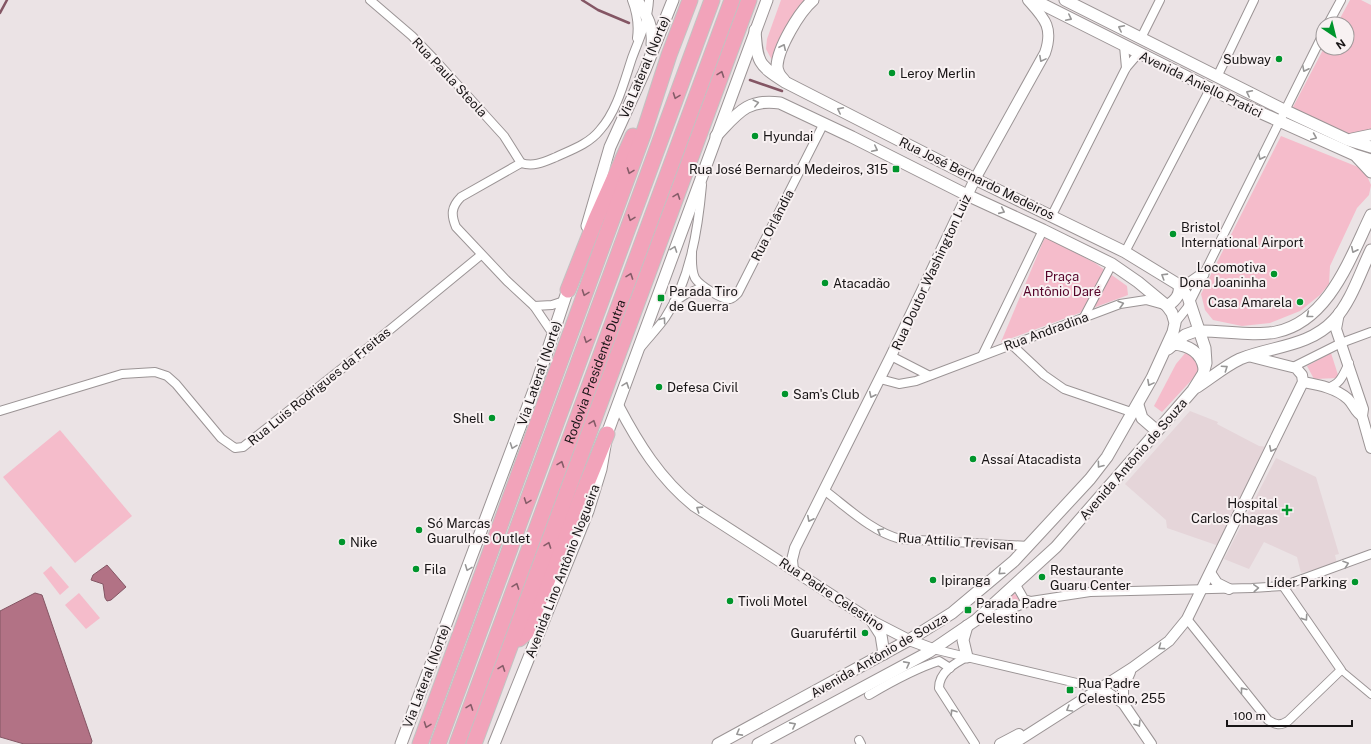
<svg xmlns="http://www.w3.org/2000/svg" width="1371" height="744" font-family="'Public Sans',sans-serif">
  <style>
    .built { fill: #e5d5d9 }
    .green { fill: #f5bccb }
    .water { fill: #b27285; stroke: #845664 }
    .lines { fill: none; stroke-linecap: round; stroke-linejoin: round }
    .stream { stroke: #845664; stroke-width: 2.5 }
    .pedestrian-casing { stroke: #9b9495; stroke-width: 8 }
    .minor-casing { stroke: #9b9495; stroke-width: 10 }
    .tertiary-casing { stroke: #9b9495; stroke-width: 12 }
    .secondary-casing { stroke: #9b9495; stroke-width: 13 }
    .motorway-casing { stroke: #c3c2c2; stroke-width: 17 }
    .pedestrian { stroke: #fff; stroke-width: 6 }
    .minor { stroke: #fff; stroke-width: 8 }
    .tertiary { stroke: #fff; stroke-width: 10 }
    .secondary { stroke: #fff; stroke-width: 11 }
    .motorway { stroke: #f2a3ba; stroke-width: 15 }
    .oneway { stroke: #979696 }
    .oneway2 { stroke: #855c68 }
    .poi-dot { fill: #00952c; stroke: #f8f1f2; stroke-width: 1.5 }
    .labels { text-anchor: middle; stroke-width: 4; stroke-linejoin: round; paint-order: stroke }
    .poi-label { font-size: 13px; fill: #181516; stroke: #f8f1f2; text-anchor: start }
    .street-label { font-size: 13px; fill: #181516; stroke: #f8f1f2 }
    .park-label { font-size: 13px; fill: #56042a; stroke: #f8f1f2 }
  </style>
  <rect width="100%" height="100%" fill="#ebe3e5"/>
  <g class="built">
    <polygon points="1190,411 1218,422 1217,424 1259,446 1268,447 1219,546 1167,528 1166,520 1125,484"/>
    <polygon points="1276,458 1316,477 1339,554 1335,555 1337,564 1301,573 1297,557 1264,542 1249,569 1224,559"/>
  </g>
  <g class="green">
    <polygon points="781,0 806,0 773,62 766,49 767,39"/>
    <polygon points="1350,0 1361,0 1371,5 1371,130 1350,135 1292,109 1324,48 1347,48 1347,24 1337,24"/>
    <polygon points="1281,136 1358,167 1367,176 1371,185 1369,195 1357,208 1330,266 1329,284 1320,295 1300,311 1270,323 1242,326 1213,320 1205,310 1201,294"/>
    <polygon points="1045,237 1095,263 1127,286 1128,295 1001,342"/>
    <polygon points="1187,351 1199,361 1199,372 1162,412 1154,406 1176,364"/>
    <polygon points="1331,353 1339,378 1314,379 1307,366"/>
    <polygon points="60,430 132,516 75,563 3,477"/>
    <polygon points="51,566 69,587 60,595 43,573"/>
    <polygon points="1011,591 1024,602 997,608"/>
    <polygon points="79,593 100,618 86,629 65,605"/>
  </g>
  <g class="water">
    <polygon points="107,565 126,587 111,600 107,601 105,598 103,584 91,580 93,575"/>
    <polygon points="35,593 42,595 92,741 91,744 24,744 0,737 0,611"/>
  </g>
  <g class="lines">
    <g class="stream">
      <polyline points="582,0 598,10 629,23"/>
      <polyline points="0,13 7,0"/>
      <polyline points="750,80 782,91"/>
    </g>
    <defs>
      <polyline id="pedestrian" points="1341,670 1371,695"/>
      <g id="minor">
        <polyline points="370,0 412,36 435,60 504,136 521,163"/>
        <path d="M632 0C637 13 639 24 637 38"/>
        <polyline points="1328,24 1341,0"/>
        <polyline points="1141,38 1160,0"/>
        <polyline points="1124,46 1126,68"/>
        <polyline points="1217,77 1254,0"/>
        <polyline points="1052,215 1126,68 1138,54"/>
        <path d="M692 252C692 261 691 270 695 278 699 285 722 300 730 299 734 298 736 295 738 293L824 123"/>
        <polyline points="1125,252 1210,89"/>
        <polyline points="674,302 686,294 703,287"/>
        <polyline points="534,306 552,305 564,301"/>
        <polyline points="1084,317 1112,264"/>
        <polyline points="1175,323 1187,308 1323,34"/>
        <path d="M553 334 534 306 507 281 456 227C451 215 451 207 461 197L521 163C534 167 544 162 556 157 571 150 589 144 600 130 617 111 624 82 632 58 639 39 648 21 649 0"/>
        <polyline points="1011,344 1044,375 1064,389 1134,413"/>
        <path d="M641 347C649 337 658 328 665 318 690 280 698 230 702 185"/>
        <polyline points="983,354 1043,230"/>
        <polyline points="891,356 928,375"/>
        <polyline points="1293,367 1341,343 1371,332"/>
        <polyline points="880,379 899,384 916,381 1120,304 1146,300 1164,305"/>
        <path d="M1327 388C1341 384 1343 375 1349 363"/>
        <polyline points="0,411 122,374 155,372 167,376 176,384 221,438 235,448 243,447 364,351 481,255"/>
        <path d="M824 490C848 508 871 531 900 539L1029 546"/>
        <polyline points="1016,585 1024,599 1031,601"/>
        <polyline points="977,619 1001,613 1031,601 1090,592 1252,588 1283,586 1371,554"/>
        <path d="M1187 619 1268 720C1276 725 1280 726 1288 721L1341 670 1283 586"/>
        <polyline points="933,649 1102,689"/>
        <path d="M967 657C955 663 939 672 939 688L975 744"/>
        <path d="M869 695C891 682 914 669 939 661L950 668"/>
        <polyline points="859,740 861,744"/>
      </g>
      <g id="tertiary">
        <polyline points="1339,313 1336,329 1363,409 1362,416 1371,448"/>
        <path d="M1303 382C1319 385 1336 388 1348 399 1354 405 1355 412 1362 416"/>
        <path d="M618 405C638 443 660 479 694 506L872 621 909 640 933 649"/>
        <path d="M793 570 792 560 795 548 891 356 975 179 1045 53C1054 27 1044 18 1028 0"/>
        <polyline points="1211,574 1217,583 1229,589"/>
        <polyline points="1102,689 1123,703 1151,744"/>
        <polyline points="1123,703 1123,688 1130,672"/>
        <polyline points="1000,744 1019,734"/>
        <polyline points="1013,744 1132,668 1169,641 1187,619 1303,382 1302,375 1296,368 1248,356"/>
      </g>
      <g id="secondary">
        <path d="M637 0C646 15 654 27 652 44"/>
        <polyline points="1034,0 1239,103 1355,155 1371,160"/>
        <polyline points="1065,0 1284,110 1348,140 1371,147"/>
        <path d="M755 30C757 62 758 65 785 82L975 179 1125 252 1179 285 1188 297 1205 348 1206 363 1203 374 1193 390 1056 547 976 620 929 652 758 744"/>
        <path d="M784 80C780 76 777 72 777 66 778 48 799 12 813 0"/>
        <path d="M716 136C737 114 747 98 780 103L852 137 967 195 1043 230 1112 264 1138 282 1167 306 1172 313 1175 323 1173 332 1152 378 1107 457 1090 479 1014 561 952 613 909 640 718 744"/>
        <polyline points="1352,139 1371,135"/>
        <polyline points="1357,157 1371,172"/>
        <polyline points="587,226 610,147 645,70 673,0"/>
        <path d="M1167 306C1175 301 1181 295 1179 285L1190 283 1203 274"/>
        <path d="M1173 344C1188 345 1201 352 1204 368"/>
        <path d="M1168 349 1185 335 1196 331C1221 330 1252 337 1276 332 1329 321 1350 258 1371 215"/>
        <path d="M1197 387C1211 378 1225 366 1240 359 1272 346 1309 347 1334 320 1351 302 1360 273 1371 250"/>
        <polyline points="1138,405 1142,418 1157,431"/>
        <polyline points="872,621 881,635 884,654"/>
        <polyline points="967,626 963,640 967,657"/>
        <polyline points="401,744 537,382 570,283"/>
        <polyline points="494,744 588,511 601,469 607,434 767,0"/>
      </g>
      <g id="motorway">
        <polyline points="568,290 596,219 633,136"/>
        <polyline points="519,639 526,633 607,434"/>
        <polyline points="420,744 643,135 669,55 690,0"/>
        <polyline points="438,744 712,0"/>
        <path id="s1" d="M457 744 732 0"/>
        <polyline points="474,744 749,0"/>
      </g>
    </defs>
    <use href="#pedestrian" class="pedestrian-casing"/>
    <use href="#minor" class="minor-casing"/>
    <use href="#tertiary" class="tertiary-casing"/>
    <use href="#secondary" class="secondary-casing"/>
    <use href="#motorway" class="motorway-casing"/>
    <use href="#pedestrian" class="pedestrian"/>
    <use href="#minor" class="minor"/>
    <use href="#tertiary" class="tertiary"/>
    <use href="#secondary" class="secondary"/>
    <use href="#motorway" class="motorway"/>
  </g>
  <defs><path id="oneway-chevron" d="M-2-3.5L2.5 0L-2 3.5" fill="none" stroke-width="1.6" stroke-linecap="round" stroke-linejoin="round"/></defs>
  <g class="oneway">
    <use href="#oneway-chevron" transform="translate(1069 18) rotate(27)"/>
    <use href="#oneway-chevron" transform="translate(1121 28) rotate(-153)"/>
    <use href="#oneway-chevron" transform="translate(783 47) rotate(-65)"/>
    <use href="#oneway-chevron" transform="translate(1042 59) rotate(118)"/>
    <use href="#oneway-chevron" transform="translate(1305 69) rotate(117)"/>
    <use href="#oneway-chevron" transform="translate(1249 93) rotate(-153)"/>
    <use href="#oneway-chevron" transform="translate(756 103) rotate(-14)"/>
    <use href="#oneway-chevron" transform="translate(840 110) rotate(-153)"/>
    <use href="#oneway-chevron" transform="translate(1314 137) rotate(23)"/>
    <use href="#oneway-chevron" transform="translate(875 149) rotate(27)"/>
    <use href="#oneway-chevron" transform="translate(1261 157) rotate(116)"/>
    <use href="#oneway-chevron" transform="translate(1002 211) rotate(24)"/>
    <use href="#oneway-chevron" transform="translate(674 249) rotate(-70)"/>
    <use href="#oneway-chevron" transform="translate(1354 250) rotate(116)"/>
    <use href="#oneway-chevron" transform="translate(1164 276) rotate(-148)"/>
    <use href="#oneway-chevron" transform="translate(1121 304) rotate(-16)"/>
    <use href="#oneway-chevron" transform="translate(1309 315) rotate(142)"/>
    <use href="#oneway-chevron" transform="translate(663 320) rotate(-54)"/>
    <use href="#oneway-chevron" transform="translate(1225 368) rotate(-34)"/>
    <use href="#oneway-chevron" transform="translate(1150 383) rotate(118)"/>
    <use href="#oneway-chevron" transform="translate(626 385) rotate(-70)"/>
    <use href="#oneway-chevron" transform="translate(872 395) rotate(116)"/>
    <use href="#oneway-chevron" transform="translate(513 446) rotate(110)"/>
    <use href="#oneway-chevron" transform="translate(1272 449) rotate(116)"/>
    <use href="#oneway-chevron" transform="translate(1100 465) rotate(127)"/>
    <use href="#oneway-chevron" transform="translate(699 509) rotate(-147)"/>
    <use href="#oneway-chevron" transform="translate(810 519) rotate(117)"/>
    <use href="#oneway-chevron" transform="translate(880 531) rotate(-150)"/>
    <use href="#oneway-chevron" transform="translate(1346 564) rotate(-19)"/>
    <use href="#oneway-chevron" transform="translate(468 568) rotate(111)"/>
    <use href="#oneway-chevron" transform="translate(1001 572) rotate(138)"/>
    <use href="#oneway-chevron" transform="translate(1256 588) rotate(-4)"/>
    <use href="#oneway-chevron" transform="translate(1305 618) rotate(55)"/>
    <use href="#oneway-chevron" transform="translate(1161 647) rotate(144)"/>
    <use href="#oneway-chevron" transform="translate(907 664) rotate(-28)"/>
    <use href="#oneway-chevron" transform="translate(1243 690) rotate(-128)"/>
    <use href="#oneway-chevron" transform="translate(1069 709) rotate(149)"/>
    <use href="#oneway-chevron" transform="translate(953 712) rotate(-124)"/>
    <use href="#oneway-chevron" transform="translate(1138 724) rotate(57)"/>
    <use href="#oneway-chevron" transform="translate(793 725) rotate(-28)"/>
    <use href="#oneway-chevron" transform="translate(739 733) rotate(151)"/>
  </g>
  <g class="oneway2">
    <use href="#oneway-chevron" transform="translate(721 74) rotate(-70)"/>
    <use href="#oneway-chevron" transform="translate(676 96) rotate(110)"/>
    <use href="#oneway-chevron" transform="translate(630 171) rotate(110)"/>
    <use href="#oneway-chevron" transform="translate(677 196) rotate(-70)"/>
    <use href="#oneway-chevron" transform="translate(631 218) rotate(110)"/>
    <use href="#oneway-chevron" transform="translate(630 276) rotate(-70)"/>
    <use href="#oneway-chevron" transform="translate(585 293) rotate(110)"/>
    <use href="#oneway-chevron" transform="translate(587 340) rotate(110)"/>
    <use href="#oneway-chevron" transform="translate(593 423) rotate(-70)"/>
    <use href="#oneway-chevron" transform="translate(561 464) rotate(-70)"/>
    <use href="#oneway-chevron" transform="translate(527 501) rotate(110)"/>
    <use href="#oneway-chevron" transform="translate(548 545) rotate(-70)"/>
    <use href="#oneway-chevron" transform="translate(516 586) rotate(-70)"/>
    <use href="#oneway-chevron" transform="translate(502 668) rotate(-70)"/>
    <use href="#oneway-chevron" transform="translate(470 707) rotate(-70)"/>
    <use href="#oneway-chevron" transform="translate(427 725) rotate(110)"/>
  </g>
  <g class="poi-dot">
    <circle cx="1279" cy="59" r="4"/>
    <circle cx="892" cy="73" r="4"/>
    <circle cx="755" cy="136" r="4"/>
    <rect x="892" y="165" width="8" height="8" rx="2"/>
    <circle cx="1173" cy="234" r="4"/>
    <circle cx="1274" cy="274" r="4"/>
    <circle cx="825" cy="283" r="4"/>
    <rect x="657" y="294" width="8" height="8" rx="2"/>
    <circle cx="1300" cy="302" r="4"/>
    <circle cx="659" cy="387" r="4"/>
    <circle cx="785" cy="394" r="4"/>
    <circle cx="492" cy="418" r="4"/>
    <circle cx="973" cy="459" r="4"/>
    <path d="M1285 504h4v4h4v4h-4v4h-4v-4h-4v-4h4z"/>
    <circle cx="419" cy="530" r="4"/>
    <circle cx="342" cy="542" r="4"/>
    <circle cx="416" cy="569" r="4"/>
    <circle cx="1042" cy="577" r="4"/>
    <circle cx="933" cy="580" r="4"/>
    <circle cx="1355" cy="582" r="4"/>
    <circle cx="730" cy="601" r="4"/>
    <rect x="964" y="606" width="8" height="8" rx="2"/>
    <circle cx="865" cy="633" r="4"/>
    <rect x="1066" y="686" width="8" height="8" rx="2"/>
  </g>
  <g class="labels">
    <g class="poi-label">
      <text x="1271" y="64" text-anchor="end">Subway</text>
      <text x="900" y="78">Leroy Merlin</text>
      <text x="763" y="141">Hyundai</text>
      <text x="888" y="174" text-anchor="end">Rua José Bernardo Medeiros, 315</text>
      <text x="1181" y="232">Bristol<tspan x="1181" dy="15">International Airport</tspan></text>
      <text x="1266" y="272" text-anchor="end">Locomotiva<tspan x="1266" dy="15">Dona Joaninha</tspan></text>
      <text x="833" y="288">Atacadão</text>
      <text x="669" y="296">Parada Tiro<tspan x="669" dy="15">de Guerra</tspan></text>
      <text x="1292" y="307" text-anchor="end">Casa Amarela</text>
      <text x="667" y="392">Defesa Civil</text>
      <text x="793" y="399">Sam's Club</text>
      <text x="484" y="423" text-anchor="end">Shell</text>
      <text x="981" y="464">Assaí Atacadista</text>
      <text x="1278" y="508" text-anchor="end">Hospital<tspan x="1278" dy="15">Carlos Chagas</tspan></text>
      <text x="427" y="528">Só Marcas<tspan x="427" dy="15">Guarulhos Outlet</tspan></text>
      <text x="350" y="547">Nike</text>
      <text x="424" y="574">Fila</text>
      <text x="1050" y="575">Restaurante<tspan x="1050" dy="15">Guaru Center</tspan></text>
      <text x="941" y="585">Ipiranga</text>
      <text x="1347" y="587" text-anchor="end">Líder Parking</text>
      <text x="738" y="606">Tivoli Motel</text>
      <text x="976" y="608">Parada Padre<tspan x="976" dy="15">Celestino</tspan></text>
      <text x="857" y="638" text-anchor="end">Guarufértil</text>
      <text x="1078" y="688">Rua Padre<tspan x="1078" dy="15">Celestino, 255</tspan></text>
    </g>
    <g class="street-label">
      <text transform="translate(644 67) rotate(-67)" y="5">Via Lateral (Norte)</text>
      <text transform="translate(450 77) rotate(47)" y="5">Rua Paula Steola</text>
      <text transform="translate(1201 84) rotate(26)" y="5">Avenida Aniello Pratici</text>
      <text transform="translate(977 178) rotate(26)" y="5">Rua José Bernardo Medeiros</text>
      <text transform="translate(772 225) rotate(-63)" y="5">Rua Orlândia</text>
      <text transform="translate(931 272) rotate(-65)" y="5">Rua Doutor Washington Luiz</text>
      <text transform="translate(1046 331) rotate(-20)" y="5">Rua Andradina</text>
      <text dy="5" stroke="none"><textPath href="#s1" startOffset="397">Rodovia Presidente Dutra</textPath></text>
      <text transform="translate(539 373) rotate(-71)" y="5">Via Lateral (Norte)</text>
      <text transform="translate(319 386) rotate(-39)" y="5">Rua Luis Rodrigues da Freitas</text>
      <text transform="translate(1133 459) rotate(-49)" y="5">Avenida Antônio de Souza</text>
      <text transform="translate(956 541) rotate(4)" y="5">Rua Attilio Trevisan</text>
      <text transform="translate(562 571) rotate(-69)" y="5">Avenida Lino Antônio Nogueira</text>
      <text transform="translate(832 594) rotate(33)" y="5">Rua Padre Celestino</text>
      <text transform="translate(879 655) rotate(-30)" y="5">Avenida Antônio de Souza</text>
      <text transform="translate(426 676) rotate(-69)" y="5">Via Lateral (Norte)</text>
    </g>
    <g class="park-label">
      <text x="1062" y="281">Praça<tspan x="1062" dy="15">Antônio Daré</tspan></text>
    </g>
  </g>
  <g transform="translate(1335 36) rotate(145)"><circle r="19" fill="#f8f1f2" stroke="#9e999a"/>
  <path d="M0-3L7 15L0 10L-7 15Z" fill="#00952c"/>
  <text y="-6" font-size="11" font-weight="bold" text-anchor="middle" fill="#181516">N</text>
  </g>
  <path d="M1227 720v6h125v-6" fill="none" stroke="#181516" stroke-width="2"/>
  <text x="1233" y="720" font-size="12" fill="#181516" stroke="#f8f1f2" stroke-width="3" paint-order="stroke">100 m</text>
</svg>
